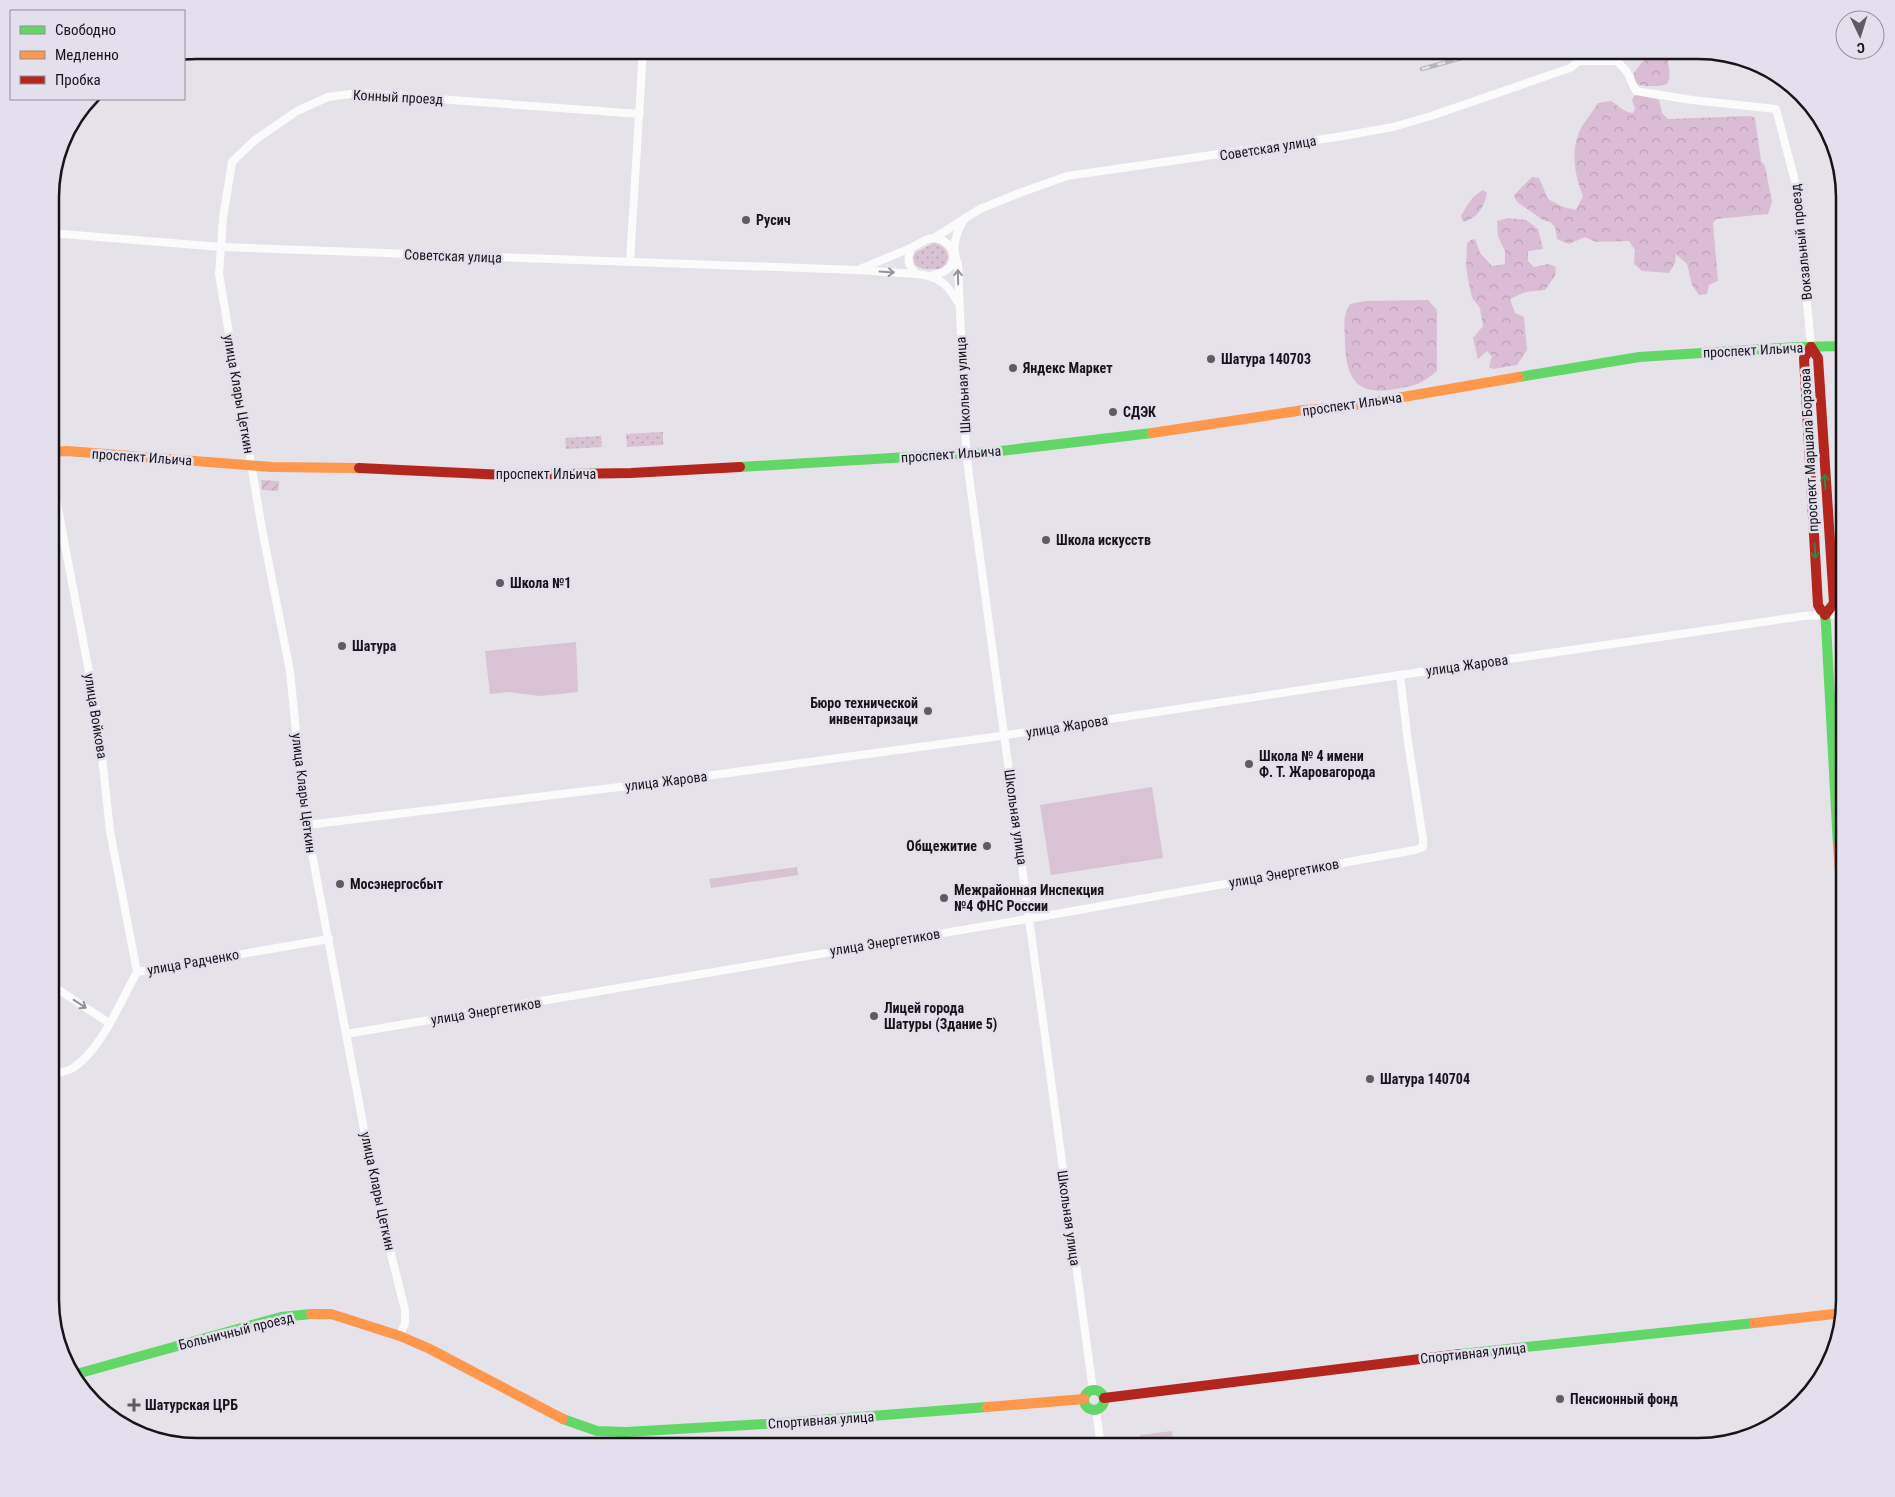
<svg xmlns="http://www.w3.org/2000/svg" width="1895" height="1497" font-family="'Roboto Condensed',sans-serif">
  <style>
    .grass { fill: url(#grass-dots) }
    .forest { fill: url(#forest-crowns) }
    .park { fill: #d8c2d3 }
    .garden { fill: url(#garden-furrows) }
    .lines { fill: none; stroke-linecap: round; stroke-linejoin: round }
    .street { stroke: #fbfbfc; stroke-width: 8 }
    .fast { stroke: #63d668; stroke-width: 10 }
    .slow { stroke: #ff974d; stroke-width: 10 }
    .jam { stroke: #b3261e; stroke-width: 10 }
    .rail-casing { stroke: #b7b6b8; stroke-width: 4.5 }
    .rail { stroke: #e4dfed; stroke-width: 2.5; stroke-dasharray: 8; stroke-linecap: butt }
    .oneway { stroke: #949396 }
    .oneway2 { stroke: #407f44 }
    .poi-dot { fill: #5e5c62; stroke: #e4dfed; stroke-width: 2 }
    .labels { text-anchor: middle; stroke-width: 5; stroke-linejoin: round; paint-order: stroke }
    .street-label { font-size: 14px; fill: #161419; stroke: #e4dfed }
    .poi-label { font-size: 14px; font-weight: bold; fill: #161419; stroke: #e4dfed; text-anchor: start }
    .rim { fill: none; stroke: #161419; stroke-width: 2.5 }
  </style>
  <defs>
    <pattern id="grass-dots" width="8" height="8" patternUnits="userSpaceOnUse" patternTransform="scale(1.25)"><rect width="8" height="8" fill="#d8c2d3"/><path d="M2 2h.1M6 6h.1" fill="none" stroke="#b9a6b5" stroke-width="1.8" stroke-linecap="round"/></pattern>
    <pattern id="forest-crowns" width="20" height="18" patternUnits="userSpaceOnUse" patternTransform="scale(1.25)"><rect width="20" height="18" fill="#dbbcd5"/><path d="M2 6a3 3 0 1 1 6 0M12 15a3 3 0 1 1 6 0" fill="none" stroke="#bba1b6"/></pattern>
    <pattern id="garden-furrows" width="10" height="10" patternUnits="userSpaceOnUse" patternTransform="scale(1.25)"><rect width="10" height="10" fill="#d8c2d3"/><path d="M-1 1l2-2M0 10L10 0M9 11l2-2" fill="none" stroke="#b9a6b5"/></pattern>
  </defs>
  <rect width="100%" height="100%" fill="#e5e2ea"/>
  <g class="grass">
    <path d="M934 243C948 246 952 259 942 269H923L915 265 913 257 916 252Z"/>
    <polygon points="663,432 663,445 627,447 626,434"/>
    <polygon points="601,436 602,447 566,449 565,438"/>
  </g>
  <g class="forest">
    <path d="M1650 57H1663L1668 60C1670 78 1674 87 1651 86 1645 86 1640 86 1635 83L1634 73 1642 62Z"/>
    <path d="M1636 94 1659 100 1662 113 1668 119 1751 116 1755 118 1761 161 1765 166 1772 202 1768 214 1716 219 1713 223 1718 281 1709 285 1707 294 1699 295 1692 285 1687 264 1676 254 1675 263 1669 273 1642 271 1634 264 1635 250 1629 241 1596 242 1585 237 1569 244 1557 239 1555 227 1550 222 1543 220 1517 202 1514 195 1532 177 1539 178 1548 199 1563 207 1576 210 1583 196C1574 174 1570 148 1582 126 1587 119 1593 111 1598 103L1611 101C1619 106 1623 112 1633 113L1635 109 1632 100Z"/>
    <path d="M1483 190 1487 193C1484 207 1478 218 1463 222L1461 216C1467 205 1472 196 1483 190Z"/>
    <polygon points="1508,218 1526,220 1538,229 1543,249 1528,251 1528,261 1534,267 1548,264 1556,267 1555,276 1545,290 1525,292 1510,299 1515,313 1524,317 1527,350 1517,365 1493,369 1489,367 1492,356 1487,351 1478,359 1473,338 1483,326 1480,308 1472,298 1469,284 1466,266 1467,243 1471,240 1475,239 1480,253 1492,266 1505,264 1505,251 1498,236 1497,221"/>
    <path d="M1428 300 1437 310V371C1419 385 1418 385 1395 389 1356 396 1346 379 1345 341 1345 325 1342 318 1350 304L1365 301Z"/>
  </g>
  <g class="park">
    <polygon points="576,642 578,692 540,696 508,692 490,694 485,651"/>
    <polygon points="1152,787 1163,858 1051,875 1040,805"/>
    <polygon points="797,867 798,875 711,888 709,879"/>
    <polygon points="1172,1431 1174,1447 1142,1447 1140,1435"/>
    <polygon points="614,1445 758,1445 758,1447 615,1447"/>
  </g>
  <polygon class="garden" points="261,480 279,481 278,491 262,490"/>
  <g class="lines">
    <g class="street">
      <path d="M965 218C955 233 951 248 958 264L965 434 969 476 1093 1390"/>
      <polyline points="50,233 221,247 857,270 917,274"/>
      <polyline points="934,238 980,209 1017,194 1067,176 1337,137 1393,127 1431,116 1570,68 1579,61 1617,61 1627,72 1636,91 1692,100 1776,109 1797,189 1811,347"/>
      <polyline points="630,262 643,50"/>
      <polyline points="860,269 911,248"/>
      <path d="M930 276C937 274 947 272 951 265 959 252 946 238 933 238 925 239 918 244 911 248 907 260 907 265 917 274 937 276 947 283 957 301"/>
      <polyline points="50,461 54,488 98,719 110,831 137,972"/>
      <polyline points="307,825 669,781 993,737 1400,675 1804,616 1845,614"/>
      <polyline points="50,984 109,1023"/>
      <polyline points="346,1034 1045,916 1415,850 1423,847 1423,839 1408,742 1400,675"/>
      <path d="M50 1075C57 1073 67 1072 73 1068 102 1049 120 1002 137 972L329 939"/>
      <polyline points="400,1336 405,1323 405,1310 377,1198 310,843 303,802 290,671 262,529 219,274 221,247 223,218 232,162 255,140 297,111 328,97 358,93 640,114"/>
      <polyline points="1096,1409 1101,1447"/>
    </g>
    <g class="fast">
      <polyline points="1519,377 1639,357 1797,347 1845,346"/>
      <polyline points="740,467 992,452 1152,433"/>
      <polyline points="1821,610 1825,615 1826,625 1838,846"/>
      <polyline points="1461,1354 1754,1323"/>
      <polyline points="73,1375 281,1317 311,1314"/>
      <circle cx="1094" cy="1400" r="10"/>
      <polyline points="563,1419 597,1431 626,1432 782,1423 987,1407"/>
    </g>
    <g class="slow">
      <polyline points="1152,433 1304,410 1345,407 1519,377"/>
      <polyline points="50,452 67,451 272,467 359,468"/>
      <polyline points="1838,846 1845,940"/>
      <polyline points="311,1314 331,1314 400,1336 430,1349 563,1419"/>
      <polyline points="1754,1323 1843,1313"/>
      <polyline points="987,1407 1084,1399"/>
    </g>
    <g class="jam">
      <polyline points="1811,347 1804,358 1818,605 1821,610"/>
      <polyline points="1811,347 1818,358 1834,603 1825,615"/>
      <polyline points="359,468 505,475 631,473 740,467"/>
      <polyline points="1104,1398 1461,1354"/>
    </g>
    <defs>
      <g id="rail">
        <polyline points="1388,56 1453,50"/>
        <polyline points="1422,69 1490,50"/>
      </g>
    </defs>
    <use href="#rail" class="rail-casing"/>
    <use href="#rail" class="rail"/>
  </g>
  <defs><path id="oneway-shaft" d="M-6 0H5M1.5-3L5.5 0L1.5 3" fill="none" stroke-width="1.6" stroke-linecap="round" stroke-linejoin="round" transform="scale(1.25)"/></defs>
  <g class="oneway">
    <use href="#oneway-shaft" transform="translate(887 272) rotate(4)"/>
    <use href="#oneway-shaft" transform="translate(958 277) rotate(-91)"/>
    <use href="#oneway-shaft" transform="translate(80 1004) rotate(33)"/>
  </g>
  <g class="oneway2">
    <use href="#oneway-shaft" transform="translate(1825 482) rotate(-93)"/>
    <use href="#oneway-shaft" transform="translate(1815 551) rotate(87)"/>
  </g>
  <g class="poi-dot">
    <circle cx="746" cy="220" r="5"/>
    <circle cx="1211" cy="359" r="5"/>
    <circle cx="1013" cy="368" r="5"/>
    <circle cx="1113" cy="412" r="5"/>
    <circle cx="1046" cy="540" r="5"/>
    <circle cx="500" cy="583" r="5"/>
    <circle cx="342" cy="646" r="5"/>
    <circle cx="928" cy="711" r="5"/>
    <circle cx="1249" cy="764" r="5"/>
    <circle cx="987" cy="846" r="5"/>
    <circle cx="340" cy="884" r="5"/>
    <circle cx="944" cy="898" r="5"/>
    <circle cx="874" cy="1016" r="5"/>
    <circle cx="1370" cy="1079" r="5"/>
    <circle cx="1560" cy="1399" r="5"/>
    <path d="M131.5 1397.5h5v5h5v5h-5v5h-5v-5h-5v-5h5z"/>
  </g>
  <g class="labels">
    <g class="street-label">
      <text transform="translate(398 97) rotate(3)" y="5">Конный проезд</text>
      <text transform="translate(1268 148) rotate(-9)" y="5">Советская улица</text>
      <text transform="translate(1801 242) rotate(-96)" y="5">Вокзальный проезд</text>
      <text transform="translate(453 256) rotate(2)" y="5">Советская улица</text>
      <text transform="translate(1753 350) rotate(-3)" y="5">проспект Ильича</text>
      <text transform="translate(963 385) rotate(-93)" y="5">Школьная улица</text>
      <text transform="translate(239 394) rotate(80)" y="5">улица Клары Цеткин</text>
      <text transform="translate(1352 404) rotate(-8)" y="5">проспект Ильича</text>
      <text transform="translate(1809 450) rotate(-93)" y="5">проспект Маршала Борзова</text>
      <text transform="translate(951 454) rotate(-4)" y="5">проспект Ильича</text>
      <text transform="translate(142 457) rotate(4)" y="5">проспект Ильича</text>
      <text x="546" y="479">проспект Ильича</text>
      <text transform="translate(1467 665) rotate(-8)" y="5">улица Жарова</text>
      <text transform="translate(96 716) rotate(81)" y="5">улица Войкова</text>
      <text transform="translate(1067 726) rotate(-9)" y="5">улица Жарова</text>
      <text transform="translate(666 781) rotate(-7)" y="5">улица Жарова</text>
      <text transform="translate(304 793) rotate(83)" y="5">улица Клары Цеткин</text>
      <text transform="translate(1016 817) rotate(82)" y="5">Школьная улица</text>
      <text transform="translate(1284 873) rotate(-10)" y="5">улица Энергетиков</text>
      <text transform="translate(885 942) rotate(-9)" y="5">улица Энергетиков</text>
      <text transform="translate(193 962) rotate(-10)" y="5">улица Радченко</text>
      <text transform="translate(486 1011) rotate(-9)" y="5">улица Энергетиков</text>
      <text transform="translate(378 1191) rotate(78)" y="5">улица Клары Цеткин</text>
      <text transform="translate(1069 1218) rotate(82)" y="5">Школьная улица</text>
      <text transform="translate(236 1331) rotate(-14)" y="5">Больничный проезд</text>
      <text transform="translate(1473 1353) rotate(-6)" y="5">Спортивная улица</text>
      <text transform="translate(821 1420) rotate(-4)" y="5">Спортивная улица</text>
    </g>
    <g class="poi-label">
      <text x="756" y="225">Русич</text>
      <text x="1221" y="364">Шатура 140703</text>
      <text x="1023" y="373">Яндекс Маркет</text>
      <text x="1123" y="417">СДЭК</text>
      <text x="1056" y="545">Школа искусств</text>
      <text x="510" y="588">Школа №1</text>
      <text x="352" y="651">Шатура</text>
      <text x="918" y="708" text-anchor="end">Бюро технической<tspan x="918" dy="16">инвентаризаци</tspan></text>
      <text x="1259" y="761">Школа № 4 имени<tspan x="1259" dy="16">Ф. Т. Жаровагорода</tspan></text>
      <text x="977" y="851" text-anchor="end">Общежитие</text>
      <text x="350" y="889">Мосэнергосбыт</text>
      <text x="954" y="895">Межрайонная Инспекция<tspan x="954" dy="16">№4 ФНС России</tspan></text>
      <text x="884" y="1013">Лицей города<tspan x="884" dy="16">Шатуры (Здание 5)</tspan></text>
      <text x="1380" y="1084">Шатура 140704</text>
      <text x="1570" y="1404">Пенсионный фонд</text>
      <text x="145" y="1410">Шатурская ЦРБ</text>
    </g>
  </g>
  <path d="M0 0H1895V1497H0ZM197 59H1698A138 138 0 0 1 1836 197V1300A138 138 0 0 1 1698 1438H197A138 138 0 0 1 59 1300V197A138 138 0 0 1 197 59Z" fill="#e4dfed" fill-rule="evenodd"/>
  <path class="rim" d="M197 59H1698A138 138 0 0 1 1836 197V1300A138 138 0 0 1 1698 1438H197A138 138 0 0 1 59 1300V197A138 138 0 0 1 197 59Z"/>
  <rect x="10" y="10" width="175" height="90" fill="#e4dfed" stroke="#928e98"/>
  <rect x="20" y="26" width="25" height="8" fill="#63d668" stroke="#928e98"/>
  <text x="55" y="35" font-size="15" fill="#161419">Свободно</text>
  <rect x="20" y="51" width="25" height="8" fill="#ff974d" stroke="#928e98"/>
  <text x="55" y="60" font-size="15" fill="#161419">Медленно</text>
  <rect x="20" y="76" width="25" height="8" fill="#b3261e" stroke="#928e98"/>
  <text x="55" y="85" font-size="15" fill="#161419">Пробка</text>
  <g transform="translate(1860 35) rotate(176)"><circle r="24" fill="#e4dfed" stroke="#928e98"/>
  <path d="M0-4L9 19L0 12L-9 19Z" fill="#5e5c62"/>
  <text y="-8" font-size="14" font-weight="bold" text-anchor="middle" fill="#161419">С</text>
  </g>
</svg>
